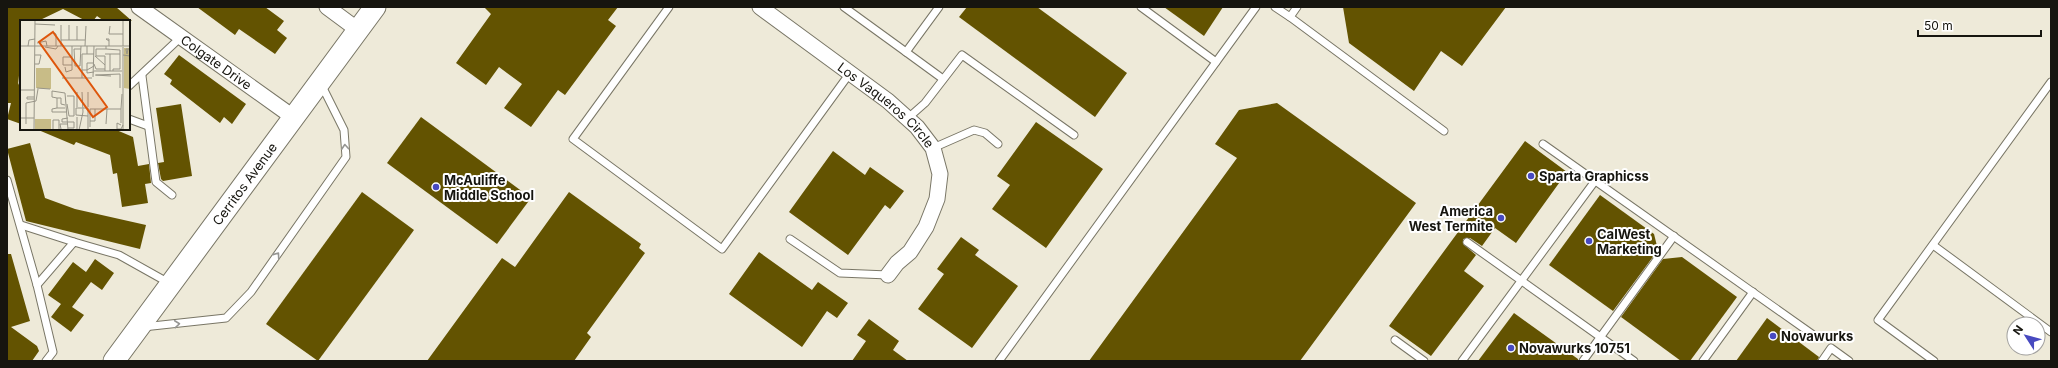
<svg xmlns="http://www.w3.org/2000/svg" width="2058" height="368" font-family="Inter,sans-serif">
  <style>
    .building { fill: #635301 }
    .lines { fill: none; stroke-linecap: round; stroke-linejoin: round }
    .lane-casing { stroke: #797666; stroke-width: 9 }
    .street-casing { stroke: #797666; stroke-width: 17 }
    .secondary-casing { stroke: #797666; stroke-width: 23 }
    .lane { stroke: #fff; stroke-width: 7 }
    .street { stroke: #fff; stroke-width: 15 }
    .secondary { stroke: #fff; stroke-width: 21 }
    .oneway { stroke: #969693 }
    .poi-dot { fill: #484ac0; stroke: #fff; stroke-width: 1.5 }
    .labels { text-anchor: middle; stroke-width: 4; stroke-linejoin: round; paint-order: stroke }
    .street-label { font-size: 13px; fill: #16150f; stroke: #fff }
    .poi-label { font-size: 13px; font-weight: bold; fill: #16150f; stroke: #fff; text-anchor: start }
    .inset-road { fill: none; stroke: #989588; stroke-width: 1 }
    .view { fill: #de560c; fill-opacity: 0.15; stroke: #de560c; stroke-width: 2 }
    .inset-edge { fill: none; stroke: #16150f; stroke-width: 2 }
  </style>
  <rect width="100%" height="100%" fill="#eeead9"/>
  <g class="building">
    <polygon points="7,7 116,7 132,21 104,21 97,16 93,21 86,21 63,9 38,21 21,21 21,57 18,85 21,79 21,124 7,119 11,103 7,103"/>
    <polygon points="197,7 265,7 284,21 277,30 287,38 275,54 239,29 235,35"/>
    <polygon points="484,7 618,7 608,20 616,26 565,95 558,90 531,127 504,108 522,84 499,67 486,85 456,63 491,14"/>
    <polygon points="967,7 1037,7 1127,73 1095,117 959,17"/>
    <polygon points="1164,7 1223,7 1204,36"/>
    <polygon points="1343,7 1506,7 1462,66 1441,51 1414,91 1349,43"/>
    <polygon points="179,55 246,104 232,124 224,117 220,123 170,84 172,80 164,74"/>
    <polygon points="1277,103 1416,203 1300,361 1089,361 1237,158 1215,144 1239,110"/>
    <polygon points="181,104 192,176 163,181 161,179 158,163 164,162 156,108"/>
    <polygon points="421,117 531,198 497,244 387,163"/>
    <polygon points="1036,122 1103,169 1046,248 992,209 1010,185 997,176"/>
    <polygon points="36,129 114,129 133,137 138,166 149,164 151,183 145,184 148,203 122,207 117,173 113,174 110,155 76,142 74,145"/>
    <polygon points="1525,141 1567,172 1516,243 1495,228 1482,246 1470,238 1463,239 1463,244 1476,255 1464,271 1484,286 1431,356 1389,326"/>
    <polygon points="30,143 45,198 75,209 146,225 140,249 26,221 7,149"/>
    <polygon points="833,151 865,175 870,167 904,191 890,209 885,205 848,255 789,212"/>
    <polygon points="362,192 414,230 318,361 266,324"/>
    <polygon points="569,192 641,244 639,248 645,253 587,333 591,337 574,361 427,361 502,258 515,267"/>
    <polygon points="1600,195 1654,234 1658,250 1613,311 1549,265"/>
    <polygon points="961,237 979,250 975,255 1018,286 972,348 918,309 944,274 937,269"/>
    <polygon points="759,252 812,290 818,282 848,303 837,318 827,311 802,347 729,294"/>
    <polygon points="7,254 11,254 30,321 11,327 37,346 39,351 32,361 7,361"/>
    <polygon points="1682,257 1737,297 1690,361 1681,361 1621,317 1663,259"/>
    <polygon points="95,259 114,273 102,290 91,282 72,307 84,315 71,332 51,317 61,304 48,295 73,262 86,272"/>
    <polygon points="1514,313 1578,359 1578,361 1478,361"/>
    <polygon points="1767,318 1819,357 1817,361 1736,361"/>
    <polygon points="869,319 899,341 893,350 908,361 852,361 866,341 857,335"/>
  </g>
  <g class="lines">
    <defs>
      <g id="lane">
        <polyline points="669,7 573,139 722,249 850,73"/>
        <polyline points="844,7 906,52 939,7"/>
        <polyline points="1141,7 1216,62"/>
        <polyline points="1275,7 1290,17 1297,7"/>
        <polyline points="1290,17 1444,131"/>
        <polyline points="906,52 943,79"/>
        <polyline points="142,76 156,182 172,195"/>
        <polyline points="129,86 181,37"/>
        <polyline points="908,118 925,103 962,55 1074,135"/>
        <polyline points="129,119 148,126"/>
        <polyline points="1543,144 1812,334"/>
        <polyline points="933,148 974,130 985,133 998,144"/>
        <polyline points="7,180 37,285"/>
        <polyline points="21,225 74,242"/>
        <polyline points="790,239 840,273 888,275"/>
        <polyline points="1467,242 1634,361"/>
        <polyline points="1933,245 2051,332"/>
        <polyline points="143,327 226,318 251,292 346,157 344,130 321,84"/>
        <polyline points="1395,340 1424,361"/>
        <polyline points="46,361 53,352 37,285 74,242 119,255 169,283"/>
        <polyline points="999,361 1256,7"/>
        <polyline points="1462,361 1595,181"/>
        <polyline points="1583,361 1674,236"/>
        <polyline points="1703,361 1753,292"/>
        <polyline points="1822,361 1831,348 1849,361"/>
        <polyline points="1934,361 1878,320 2051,82"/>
      </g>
      <g id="street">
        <path id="s1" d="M139 7 293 117"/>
        <polyline points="327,7 358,30"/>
        <path id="s2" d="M760 7 888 101 917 127 933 148 940 174 937 199 926 227 910 252 897 263 888 275"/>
      </g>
      <g id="secondary">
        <path id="s3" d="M114 361 375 7"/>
      </g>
    </defs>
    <use href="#lane" class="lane-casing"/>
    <use href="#street" class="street-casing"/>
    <use href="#secondary" class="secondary-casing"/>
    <use href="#lane" class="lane"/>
    <use href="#street" class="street"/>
    <use href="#secondary" class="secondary"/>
  </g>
  <defs><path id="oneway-chevron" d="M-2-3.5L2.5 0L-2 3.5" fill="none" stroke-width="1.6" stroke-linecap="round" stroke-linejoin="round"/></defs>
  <g class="oneway">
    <use href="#oneway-chevron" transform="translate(345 147) rotate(-94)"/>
    <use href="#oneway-chevron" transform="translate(277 255) rotate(-55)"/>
    <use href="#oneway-chevron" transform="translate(177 324) rotate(-6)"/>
  </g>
  <g class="poi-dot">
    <circle cx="1531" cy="176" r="4"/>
    <circle cx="436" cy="187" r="4"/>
    <circle cx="1501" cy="218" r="4"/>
    <circle cx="1589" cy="241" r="4"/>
    <circle cx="1773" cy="336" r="4"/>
    <circle cx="1511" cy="348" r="4"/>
  </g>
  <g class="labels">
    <g class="street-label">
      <text dy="5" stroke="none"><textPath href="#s1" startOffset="95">Colgate Drive</textPath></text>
      <text dy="5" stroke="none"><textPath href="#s2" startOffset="160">Los Vaqueros Circle</textPath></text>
      <text dy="5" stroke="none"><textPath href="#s3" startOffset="220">Cerritos Avenue</textPath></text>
    </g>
    <g class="poi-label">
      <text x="1539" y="181">Sparta Graphicss</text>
      <text x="444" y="185">McAuliffe<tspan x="444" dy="15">Middle School</tspan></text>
      <text x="1493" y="216" text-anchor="end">America<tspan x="1493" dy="15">West Termite</tspan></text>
      <text x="1597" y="239">CalWest<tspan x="1597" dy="15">Marketing</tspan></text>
      <text x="1781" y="341">Novawurks</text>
      <text x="1519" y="353">Novawurks 10751</text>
    </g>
  </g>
  <g transform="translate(20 20)">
    <rect width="110" height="110" fill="#eeead9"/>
    <path d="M104 28H110V69L104 68ZM16 48H31V69L16 68ZM15 99H31V110H15Z" fill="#c8bc87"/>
    <path class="inset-road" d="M103 0V26M15 4 35 5M41 5V26M49 5V20M57 6V20M90 6 89 14H103M33 12 36 14V26M41 20H65M89 21 86 19H89V26M17 23 26 21 27 26M0 26H110M8 26 9 20 15 19M65 26 66 6M67 26V34H74M25 27 36 29 38 26M103 27V110M61 29H54L55 46H60L61 26M86 29 100 30V49H93V51M108 29 107 34 106 30V29H110M85 34H100M15 35H21L19 44H15M103 35 110 36V29M75 36 85 45M74 44 76 49H85M52 45H43V37H52M74 46 67 50V43H74M45 47 46 52 52 50V26M62 50H67V53L74 52M74 51H102M85 51V36H76V29H86V26M90 51V34M75 55 91 56M76 55 100 54V68M73 57 74 26M42 58H72M62 58V34H67M17 68 30 69M0 70H14M68 72V87M37 78 32 77V71L45 73 48 110M14 79H7V77H14M47 84 49 96H54V76H47M45 85 41 84V78H37V88H45M57 87V72M37 88 32 89V92H46M62 88H56V95L68 96M63 88H68V110M101 89 102 74M0 98H14M48 98 42 99V102H48M70 101H75V89M6 104V83L16 81 18 69M86 104 87 89M101 105 97 103V109H101L103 105M70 107V89H101V103M48 108H54V102H48M41 109 40 104H48M14 110 15 0M33 110V100H39V110M57 110V97M59 110 63 92 62 72"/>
    <path class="view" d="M33 12 87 87 73 97 19 22Z"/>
    <rect width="110" height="110" class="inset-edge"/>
  </g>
  <rect width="2058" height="368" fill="none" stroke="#16150f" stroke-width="16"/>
  <g transform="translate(2026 336) rotate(306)"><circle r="19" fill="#ffffff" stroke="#a2a19f"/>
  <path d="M0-3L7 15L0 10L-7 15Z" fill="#484ac0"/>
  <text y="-6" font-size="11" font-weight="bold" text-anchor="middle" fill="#16150f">N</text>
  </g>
  <path d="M1918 30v6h123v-6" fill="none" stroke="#16150f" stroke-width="2"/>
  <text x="1924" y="30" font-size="12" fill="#16150f" stroke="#ffffff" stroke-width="3" paint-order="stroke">50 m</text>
</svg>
